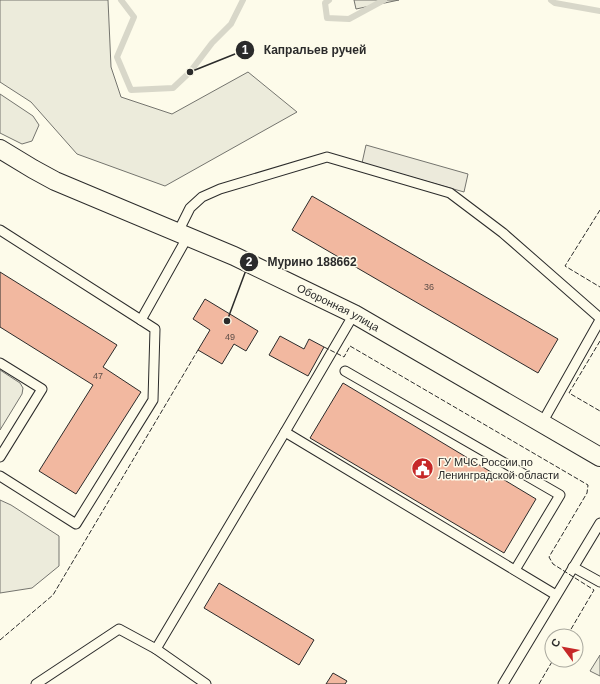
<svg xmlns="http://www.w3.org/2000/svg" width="600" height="684" font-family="Arial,sans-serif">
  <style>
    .green { fill: #ecebdb; stroke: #74746e }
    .parking { fill: #eceadb; stroke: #74746e }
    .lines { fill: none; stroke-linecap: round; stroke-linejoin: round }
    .stream { stroke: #d8d7c9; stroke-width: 6 }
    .building { fill: #f2b8a0; stroke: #2b2b2b }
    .lane-casing { stroke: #2b2b2b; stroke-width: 11 }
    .street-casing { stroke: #2b2b2b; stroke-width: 20 }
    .lane { stroke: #fdfbea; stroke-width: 9 }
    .street { stroke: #fdfbea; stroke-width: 18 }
    .fence { stroke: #2b2b2b; stroke-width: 1; stroke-dasharray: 5 2; stroke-linecap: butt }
    .labels { text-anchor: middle; stroke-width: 3; stroke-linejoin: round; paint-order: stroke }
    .number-label { font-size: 9px; fill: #5d4e48 }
    .street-label { font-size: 11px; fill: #2b2b2b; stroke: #fdfbea }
    .poi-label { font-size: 11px; fill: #2b2b2b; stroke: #fdfbea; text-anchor: start }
    .leader { fill: none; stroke: #2b2b2b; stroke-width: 1.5 }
    .callout-dot { fill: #2b2b2b; stroke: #fdfbea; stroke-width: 1.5 }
    .mark-label { font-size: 12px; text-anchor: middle; font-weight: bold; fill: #fff }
    .callout-label { font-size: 12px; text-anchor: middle; font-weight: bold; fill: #2b2b2b; stroke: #fdfbea; stroke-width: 3; stroke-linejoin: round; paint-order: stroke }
  </style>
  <rect width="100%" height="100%" fill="#fdfbea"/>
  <g class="green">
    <polygon points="0,0 108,0 111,67 121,97 172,114 248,72 297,112 165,186 77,154 31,102 0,82"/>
    <polygon points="354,0 399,0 356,9"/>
    <polygon points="0,94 33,116 39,125 32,141 22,144 0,133"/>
    <polygon points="0,370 20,383 23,388 22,394 0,430"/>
    <polygon points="0,500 11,505 59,536 59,566 32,588 0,593"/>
    <polygon points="600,655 600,676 590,671"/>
  </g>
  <polygon class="parking" points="366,145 468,174 464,192 362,163"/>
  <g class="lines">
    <g class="stream">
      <polyline points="121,0 134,17 117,57 131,90 173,88 190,72 212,43 231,24 243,0"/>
      <polyline points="329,0 325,3 327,18 349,19 384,0"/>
      <polyline points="551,0 555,3 600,11"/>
    </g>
  </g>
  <g class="building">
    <polygon points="312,196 558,339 538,373 292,230"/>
    <polygon points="0,272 117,345 103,367 141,392 76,494 39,471 93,385 0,327"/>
    <polygon points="205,299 258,331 246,351 234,344 222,364 198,350 210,330 193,319"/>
    <polygon points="280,336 304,349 309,339 324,347 308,376 269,355"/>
    <polygon points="343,383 536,499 504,553 310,438"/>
    <polygon points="219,583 314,640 299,665 204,608"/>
    <polygon points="333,673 347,681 345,684 326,684"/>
  </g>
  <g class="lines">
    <defs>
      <g id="lane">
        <polyline points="0,230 155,329 153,400 76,524 0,476"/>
        <polyline points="178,232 190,208 202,197 220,189 327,157 450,193 503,233 600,318"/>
        <polyline points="141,320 188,236"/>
        <polyline points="0,363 42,389 0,457"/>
        <polyline points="345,371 560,495 515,570"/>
        <polyline points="542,423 600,320"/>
        <polyline points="285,432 556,595"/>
        <polyline points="573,567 600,582"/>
        <polyline points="156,649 206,684"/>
        <polyline points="36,684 119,629 156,649 285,432 354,314"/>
        <polyline points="503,684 600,523"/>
      </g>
      <g id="street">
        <path id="s1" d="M0 149 33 169 55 181 234 256 354 314 600 457"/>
      </g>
    </defs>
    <use href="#lane" class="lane-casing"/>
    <use href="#street" class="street-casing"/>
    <use href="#lane" class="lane"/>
    <use href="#street" class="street"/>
    <g class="fence">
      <polyline points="600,210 565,266 600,287"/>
      <polyline points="600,341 569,393 600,411"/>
      <polyline points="324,347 344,357 350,346 588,485 587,493 549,557 553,564 594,590 567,636"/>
      <polyline points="0,640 53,595 198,350"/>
      <polyline points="539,684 553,660"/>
    </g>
  </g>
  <defs>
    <symbol id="civic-disc" viewBox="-11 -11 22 22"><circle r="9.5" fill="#c62828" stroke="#fdfbea"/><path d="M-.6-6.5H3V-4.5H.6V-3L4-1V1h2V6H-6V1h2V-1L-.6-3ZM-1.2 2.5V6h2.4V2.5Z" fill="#fff"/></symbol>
  </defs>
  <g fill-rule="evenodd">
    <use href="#civic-disc" x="410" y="456" width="25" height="25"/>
  </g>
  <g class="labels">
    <g class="number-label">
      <text x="429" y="290">36</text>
      <text x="230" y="340">49</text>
      <text x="98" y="379">47</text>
    </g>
    <g class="street-label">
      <text dy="4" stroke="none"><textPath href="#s1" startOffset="374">Оборонная улица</textPath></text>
    </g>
    <g class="poi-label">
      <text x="438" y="466">ГУ МЧС России по<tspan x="438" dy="13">Ленинградской области</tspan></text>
    </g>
  </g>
  <path class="leader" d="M190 72L245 50M227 321L249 262"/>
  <g class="callout-dot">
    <circle cx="190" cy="72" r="4"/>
    <circle cx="227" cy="321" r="4"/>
    <circle cx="245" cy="50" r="10"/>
    <circle cx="249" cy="262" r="10"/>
  </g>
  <g class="mark-label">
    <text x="245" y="54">1</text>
    <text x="249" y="266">2</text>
  </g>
  <g class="callout-label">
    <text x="315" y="54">Капральев ручей</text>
    <text x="312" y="266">Мурино 188662</text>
  </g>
  <g transform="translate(564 648) rotate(302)"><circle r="19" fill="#fdfbea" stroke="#a9a89e"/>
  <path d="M0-3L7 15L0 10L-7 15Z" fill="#c62828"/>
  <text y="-6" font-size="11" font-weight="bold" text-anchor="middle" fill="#2b2b2b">С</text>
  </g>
</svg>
